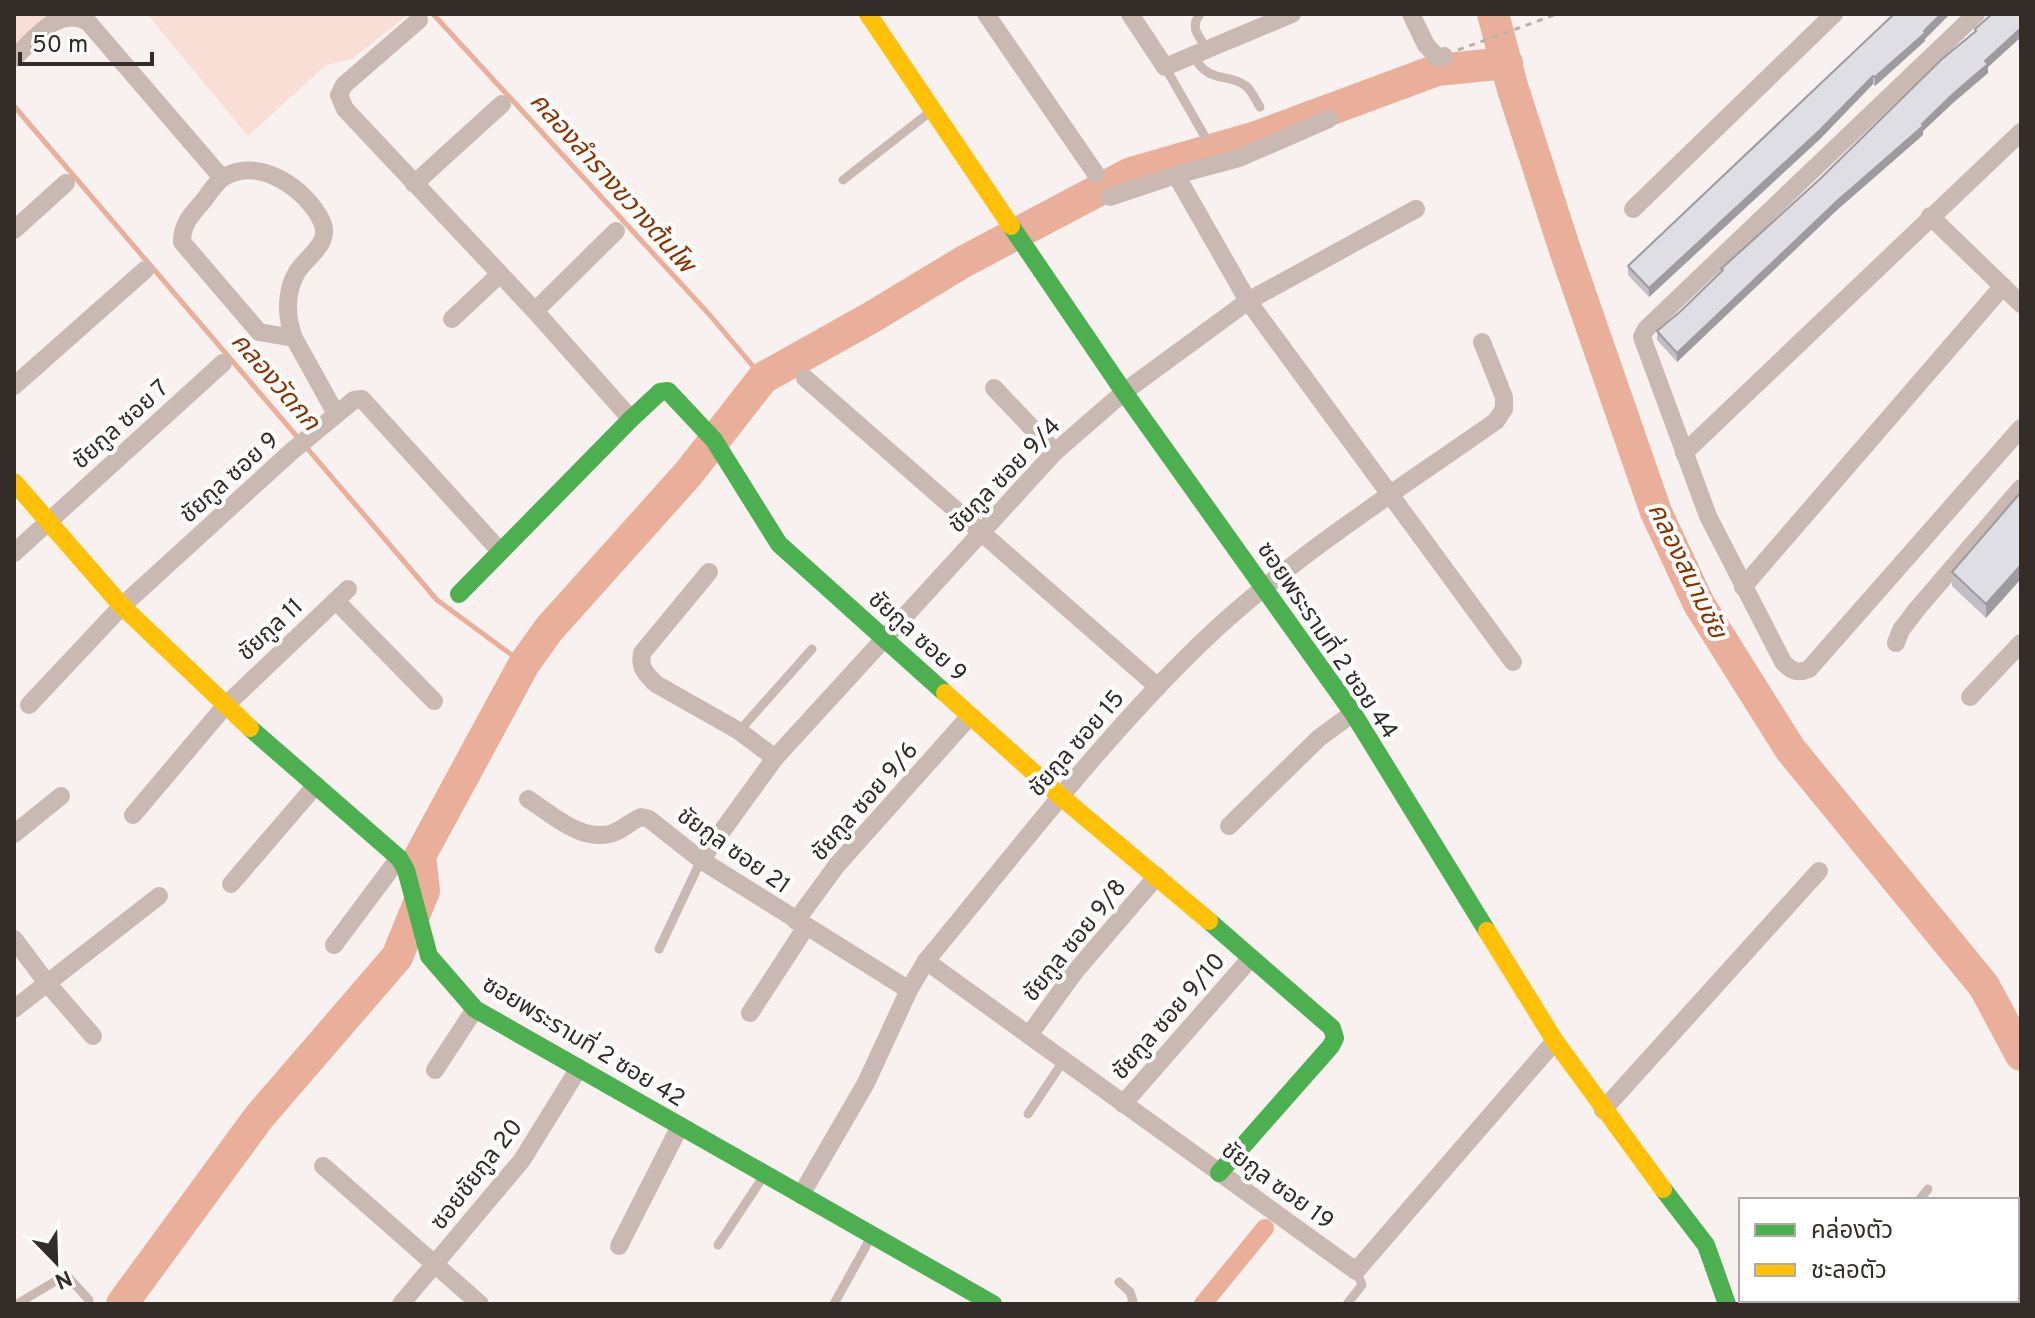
<svg xmlns="http://www.w3.org/2000/svg" width="2035" height="1318" font-family="Overpass,'Noto Sans Thai',sans-serif">
  <style>
    .green { fill: #f8ded4 }
    .lines { fill: none; stroke-linecap: round; stroke-linejoin: round }
    .stream { stroke: #eaaf9a; stroke-width: 5 }
    .canal { stroke: #eaaf9a; stroke-width: 18 }
    .river { stroke: #eaaf9a; stroke-width: 32 }
    .path { stroke: #bdb0ac; stroke-width: 3; stroke-dasharray: 6 6; stroke-linecap: butt }
    .lane { stroke: #cab8b2; stroke-width: 9 }
    .street { stroke: #cab8b2; stroke-width: 18 }
    .fast { stroke: #4caf50; stroke-width: 18 }
    .slow { stroke: #ffc107; stroke-width: 18 }
    .wall { fill: #c1bfc5 }
    .shaded-wall { fill: #9d9ba0 }
    .building { fill: #e0dee5; stroke: #9d9ba0; stroke-width: 2 }
    .labels { text-anchor: middle; stroke-width: 8; stroke-linejoin: round; paint-order: stroke }
    .street-label { font-size: 24px; fill: #342c29; stroke: #fff }
    .water-label { font-size: 26px; font-style: italic; fill: #8f3000; stroke: #fff }
  </style>
  <rect width="100%" height="100%" fill="#f8f1ef"/>
  <g class="green">
    <polygon points="14,14 58,14 14,53"/>
    <polygon points="147,14 409,14 352,59 326,65 248,136"/>
  </g>
  <g class="lines">
    <g class="stream">
      <polyline points="433,14 708,313 763,378"/>
      <polyline points="14,106 437,600 524,664"/>
    </g>
    <polyline class="canal" points="1203,1304 1265,1228"/>
    <g class="river">
      <polyline points="1493,14 1512,86 1565,250 1656,512 1699,604 1790,749 1984,986 2021,1055"/>
      <polyline points="122,1304 259,1117 397,957 424,891 420,856 524,664 549,629 688,474 763,378 872,317 963,262 1131,173 1259,136 1437,70 1507,63"/>
    </g>
    <polyline class="path" points="1458,50 1557,14"/>
    <g class="lane">
      <path d="M1200 14C1189 28 1199 36 1207 49"/>
      <path d="M1193 55C1210 86 1225 71 1246 86 1252 91 1256 101 1260 107"/>
      <polyline points="1165,67 1204,135"/>
      <polyline points="843,180 930,112"/>
      <polyline points="739,731 812,649"/>
      <polyline points="659,949 701,860"/>
      <polyline points="1028,1114 1064,1060"/>
      <polyline points="1919,1200 1928,1189"/>
      <polyline points="718,1245 763,1177"/>
      <polyline points="1119,1282 1130,1292 1133,1301 1131,1304"/>
      <polyline points="17,1304 59,1279 69,1278 89,1300"/>
      <polyline points="834,1304 871,1237"/>
      <polyline points="1347,1304 1362,1285 1356,1271"/>
      <polyline points="1827,1304 1831,1300"/>
    </g>
    <g class="street">
      <polyline points="986,14 1096,174"/>
      <polyline points="1130,14 1165,67 1292,14"/>
      <polyline points="1411,14 1426,45 1438,58 1444,56"/>
      <path d="M1976 14 1646 329 1642 337 1708 516 1783 662C1792 671 1797 674 1809 669L2021 428"/>
      <polyline points="419,20 344,85 339,95 345,109 535,311 631,419"/>
      <path d="M14 58C35 39 58 5 88 22L222 178"/>
      <polyline points="1176,175 1239,158 1329,119"/>
      <polyline points="414,184 502,104"/>
      <polyline points="1110,197 1176,175 1248,301 1513,662"/>
      <polyline points="1633,209 1834,14"/>
      <polyline points="1930,216 2021,304"/>
      <polyline points="14,230 66,183"/>
      <polyline points="535,311 616,231"/>
      <polyline points="452,319 499,275"/>
      <path d="M294 338C286 317 285 292 297 272 307 256 333 243 321 220 306 189 259 156 224 177 216 182 210 192 204 200 192 214 182 223 182 242L259 332 294 338 336 414"/>
      <polyline points="805,378 1158,687"/>
      <polyline points="14,386 145,270"/>
      <polyline points="994,388 1055,452"/>
      <polyline points="1684,453 2021,132"/>
      <polyline points="14,553 223,363"/>
      <path d="M709 572 642 653C639 668 646 674 656 684L739 731 775 758"/>
      <polyline points="1743,587 2003,286"/>
      <polyline points="336,601 434,701"/>
      <polyline points="1896,643 1901,630 1917,609 2021,488"/>
      <polyline points="1970,697 2021,643"/>
      <polyline points="29,705 122,606 292,451 354,400 362,399 500,551"/>
      <path d="M528 799C553 815 582 843 613 833 624 829 631 821 641 817L649 819 701 860 909 990"/>
      <polyline points="133,815 225,706 348,589"/>
      <polyline points="1229,826 1319,738 1353,713"/>
      <polyline points="14,834 61,796"/>
      <polyline points="701,860 775,758 1055,452 1124,392 1248,301 1416,209"/>
      <polyline points="231,884 316,785"/>
      <polyline points="796,921 837,865 970,716"/>
      <polyline points="14,939 47,983 93,1036"/>
      <polyline points="334,945 399,858"/>
      <polyline points="926,961 1356,1271 1555,1041"/>
      <polyline points="14,1009 159,896"/>
      <polyline points="750,1013 806,927"/>
      <polyline points="1029,1035 1074,973 1157,876"/>
      <polyline points="435,1070 475,1009"/>
      <polyline points="1123,1104 1250,959"/>
      <polyline points="1603,1110 1819,871"/>
      <polyline points="323,1166 480,1304"/>
      <path d="M801 1195 866 1083 909 990 926 961C1015 854 1099 742 1200 644 1286 561 1398 490 1496 421L1504 409V397L1482 342"/>
      <polyline points="619,1246 680,1126"/>
      <polyline points="401,1304 522,1160 579,1068"/>
    </g>
    <g class="fast">
      <polyline points="1011,226 1124,392 1353,713 1487,931"/>
      <polyline points="459,594 631,419 660,392 668,391 714,440 779,544 945,693"/>
      <polyline points="250,728 399,858 406,870 429,956 475,1009 993,1304"/>
      <polyline points="1209,921 1332,1028 1335,1038 1331,1046 1219,1173"/>
      <polyline points="1663,1189 1706,1245 1727,1304"/>
    </g>
    <g class="slow">
      <polyline points="868,14 1011,226"/>
      <polyline points="14,482 122,606 250,728"/>
      <polyline points="945,693 1060,796 1209,921"/>
      <polyline points="1487,931 1555,1041 1663,1189"/>
    </g>
  </g>
  <g class="wall">
    <polygon points="1894,14 1950,14 1925,39 1925,41 1875,86 1873,84 1820,139 1649,297 1628,275 1628,266"/>
    <polygon points="2021,14 2021,37 1988,67 1988,73 1954,102 1923,131 1923,135 1837,210 1677,362 1657,340 1657,331 1682,310 1721,272 1721,269 1820,179 1975,32 1975,29"/>
    <polygon points="2021,492 1986,618 1952,586 1952,572"/>
    <polygon points="1765,1300 1805,1300 1802,1304 1768,1304"/>
  </g>
  <g class="shaded-wall">
    <polygon points="1941,14 1950,14 1925,39 1925,41 1875,86 1875,77"/>
    <polygon points="2021,28 2021,37 1988,67 1988,73 1954,102 1923,131 1923,135 1837,210 1677,362 1677,353 1837,201 1922,124 1985,61"/>
    <polygon points="1873,76 1873,84 1820,139 1649,297 1649,288"/>
    <polygon points="2021,565 2021,579 1986,618 1986,604"/>
    <polygon points="1794,1300 1805,1300 1802,1304 1790,1304"/>
  </g>
  <g class="building">
    <polygon points="1894,14 1941,14 1924,31 1925,33 1875,77 1873,76 1820,130 1649,288 1628,266"/>
    <polygon points="1992,14 2021,14 2021,28 1985,61 1988,64 1954,93 1922,124 1923,126 1837,201 1677,353 1657,331 1682,310 1723,270 1721,269 1820,179 1941,60 1976,31 1975,29"/>
    <polygon points="2021,492 2021,565 1986,604 1952,572"/>
    <polygon points="1776,1300 1794,1300 1790,1304 1779,1304"/>
  </g>
  <g class="labels">
    <g class="street-label">
      <text transform="translate(120 424) rotate(-42)" y="8">ชัยกูล ซอย 7</text>
      <text transform="translate(1004 475) rotate(-46)" y="8">ชัยกูล ซอย 9/4</text>
      <text transform="translate(229 477) rotate(-42)" y="8">ชัยกูล ซอย 9</text>
      <text transform="translate(270 629) rotate(-43)" y="8">ชัยกูล 11</text>
      <text transform="translate(918 636) rotate(42)" y="8">ชัยกูล ซอย 9</text>
      <text transform="translate(1328 640) rotate(56)" y="8">ซอยพระรามที่ 2 ซอย 44</text>
      <text transform="translate(1076 743) rotate(-49)" y="8">ชัยกูล ซอย 15</text>
      <text transform="translate(864 801) rotate(-49)" y="8">ชัยกูล ซอย 9/6</text>
      <text transform="translate(734 850) rotate(35)" y="8">ชัยกูล ซอย 21</text>
      <text transform="translate(1074 940) rotate(-51)" y="8">ชัยกูล ซอย 9/8</text>
      <text transform="translate(1168 1016) rotate(-49)" y="8">ชัยกูล ซอย 9/10</text>
      <text transform="translate(584 1041) rotate(31)" y="8">ซอยพระรามที่ 2 ซอย 42</text>
      <text transform="translate(476 1174) rotate(-52)" y="8">ซอยชัยกูล 20</text>
      <text transform="translate(1278 1185) rotate(36)" y="8">ชัยกูล ซอย 19</text>
    </g>
    <g class="water-label">
      <text transform="translate(613 182) rotate(48)" y="9">คลองลำรางขวางต้นโพ</text>
      <text transform="translate(276 381) rotate(49)" y="9">คลองวัดกก</text>
      <text transform="translate(1688 570) rotate(64)" y="9">คลองสนามชัย</text>
    </g>
  </g>
  <rect width="2035" height="1318" fill="none" stroke="#342c29" stroke-width="32"/>
  <rect x="1739" y="1198" width="280" height="104" fill="#ffffff" stroke="#aeaba9" stroke-width="2"/>
  <rect x="1755" y="1224" width="40" height="12" fill="#4caf50" stroke="#aeaba9" stroke-width="2"/>
  <text x="1811" y="1238" font-size="24" fill="#342c29">คล่องตัว</text>
  <rect x="1755" y="1264" width="40" height="12" fill="#ffc107" stroke="#aeaba9" stroke-width="2"/>
  <text x="1811" y="1278" font-size="24" fill="#342c29">ชะลอตัว</text>
  <g transform="translate(56 1262) rotate(157)" stroke="#ffffff" stroke-width="6" paint-order="stroke">
  <path d="M0-6L14 30L0 20L-14 30Z" fill="#342c29"/>
  <text y="-12" font-size="22" font-weight="bold" text-anchor="middle" fill="#342c29">N</text>
  </g>
  <path d="M20 52v12h132v-12" fill="none" stroke="#342c29" stroke-width="4"/>
  <text x="32" y="52" font-size="24" fill="#342c29" stroke="#ffffff" stroke-width="6" paint-order="stroke">50 m</text>
</svg>
